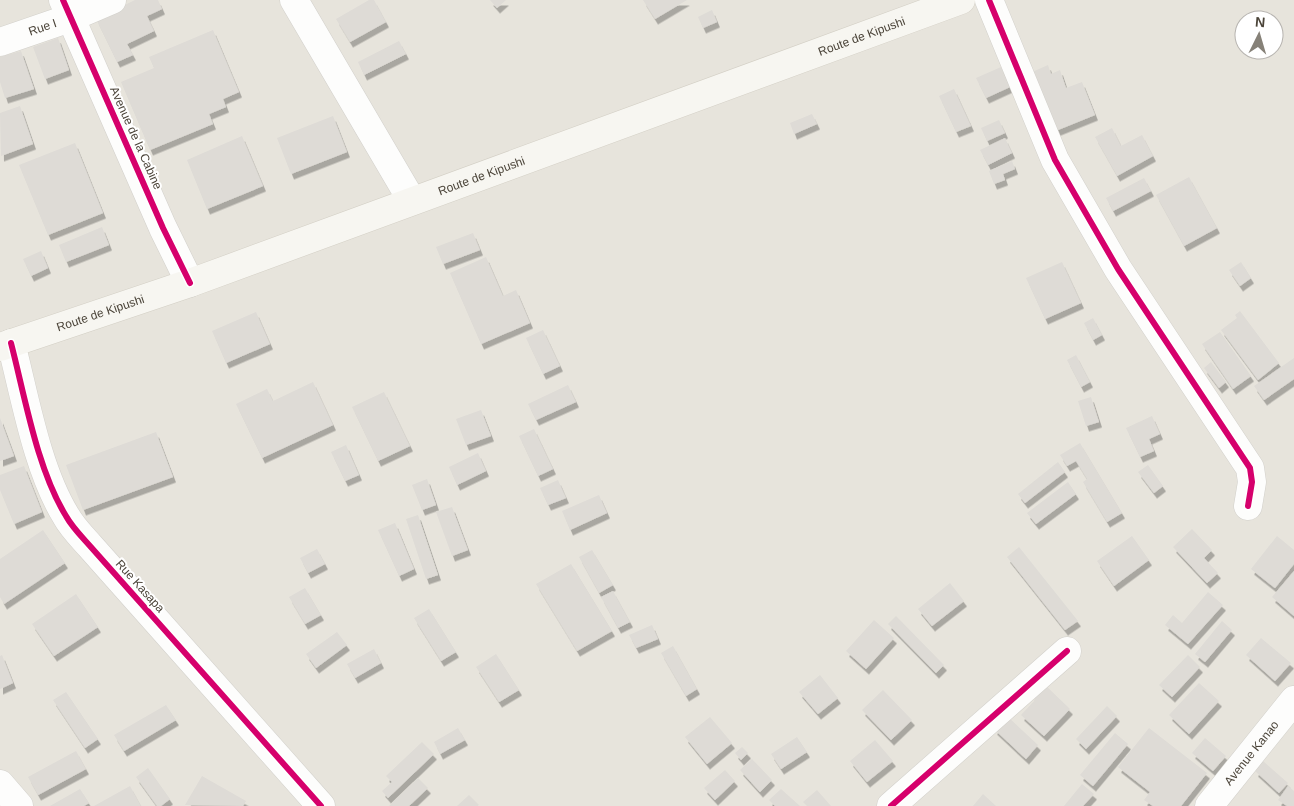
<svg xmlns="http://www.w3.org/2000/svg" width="1294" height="806" font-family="Helvetica,sans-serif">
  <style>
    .residential { fill: #e7e4dc; fill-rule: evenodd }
    .building { fill: #dedbd6; filter: url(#shadow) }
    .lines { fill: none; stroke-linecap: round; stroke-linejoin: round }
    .street-casing { stroke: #d2d0cb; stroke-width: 29 }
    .secondary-casing { stroke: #d3cfc5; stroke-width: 29 }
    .street { stroke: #fdfdfc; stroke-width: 28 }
    .secondary { stroke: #f7f6f1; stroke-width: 28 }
    .cycleway-casing { stroke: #fff; stroke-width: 9 }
    .cycleway { stroke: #d6006c; stroke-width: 6 }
    .labels { text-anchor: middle; stroke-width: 4; stroke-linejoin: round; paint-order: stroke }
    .street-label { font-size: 12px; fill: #4b4439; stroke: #fff }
  </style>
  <defs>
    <filter id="shadow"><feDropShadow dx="3" dy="5.5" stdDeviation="0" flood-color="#0004"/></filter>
  </defs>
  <rect width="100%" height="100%" fill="#f4f2ee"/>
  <path class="residential" d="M0 0H1294V806H0ZM1244 20H1274V50H1244Z"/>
  <g class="building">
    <polygon points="135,0 158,0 162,9 147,16 154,31 127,44 133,55 117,62 96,19"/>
    <polygon points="369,0 374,0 386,22 350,42 336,19"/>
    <polygon points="490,0 506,0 497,8"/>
    <polygon points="643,0 687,0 655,19"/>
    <polygon points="712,10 717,22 703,28 698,17"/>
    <polygon points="213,30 239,92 223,99 226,107 209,114 213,124 150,150 121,82 154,68 149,57"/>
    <polygon points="58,38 69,70 45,79 33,47"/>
    <polygon points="399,41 406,54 364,75 358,62"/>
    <polygon points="21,51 34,89 5,98 0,82 0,57"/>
    <polygon points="1048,65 1051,74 1060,70 1066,88 1082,82 1095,115 1053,132 1030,73"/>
    <polygon points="1001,67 1010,87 986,98 976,78"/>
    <polygon points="954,89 971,126 956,132 939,96"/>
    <polygon points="20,106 33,144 1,156 0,113"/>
    <polygon points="812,114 817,124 794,134 790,123"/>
    <polygon points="333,116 347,152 291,174 277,138"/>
    <polygon points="999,120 1005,133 987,141 981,128"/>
    <polygon points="1112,128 1121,146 1142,135 1153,156 1117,176 1095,137"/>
    <polygon points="242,136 263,186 207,209 187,160"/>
    <polygon points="1005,138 1012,153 988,165 980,150"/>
    <polygon points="75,143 103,213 48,235 19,165"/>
    <polygon points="1012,161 1015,169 1003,174 1005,180 994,184 989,171"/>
    <polygon points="1189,177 1217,228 1184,246 1156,195"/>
    <polygon points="1144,178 1151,191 1113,211 1106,198"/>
    <polygon points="102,227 109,245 66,262 59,245"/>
    <polygon points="473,233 480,250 443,264 436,247"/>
    <polygon points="41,251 48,268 31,276 23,259"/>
    <polygon points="486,257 503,296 516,290 530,323 481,344 450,273"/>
    <polygon points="1062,262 1081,303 1045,319 1026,278"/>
    <polygon points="1241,262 1251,278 1240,286 1229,270"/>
    <polygon points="1240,311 1279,363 1258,380 1221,330 1237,318 1235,315"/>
    <polygon points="256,312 270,344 226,363 212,331"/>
    <polygon points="1093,318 1102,335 1093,340 1084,323"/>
    <polygon points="543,330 560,366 543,374 526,338"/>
    <polygon points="1220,332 1251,376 1233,389 1202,344"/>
    <polygon points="1076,355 1090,382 1081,387 1067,360"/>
    <polygon points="1294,358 1294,379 1264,400 1254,386"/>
    <polygon points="1211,362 1226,382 1219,388 1204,368"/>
    <polygon points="313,382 333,425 262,458 236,404 267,389 273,401"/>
    <polygon points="568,385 576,402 536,420 528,404"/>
    <polygon points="384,392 410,446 378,461 352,407"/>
    <polygon points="1091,397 1099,422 1086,426 1078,401"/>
    <polygon points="481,410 491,436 466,445 456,419"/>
    <polygon points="1152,416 1160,434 1149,439 1154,451 1140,457 1126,428"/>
    <polygon points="0,418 14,456 0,461"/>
    <polygon points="534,429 553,469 538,476 519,436"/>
    <polygon points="156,432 173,477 83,510 66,465"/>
    <polygon points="1080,443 1122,513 1107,522 1083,482 1087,479 1076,461 1067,466 1060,455"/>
    <polygon points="346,445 359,475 345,481 331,452"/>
    <polygon points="478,453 486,471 457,485 449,467"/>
    <polygon points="1058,462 1065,472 1025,503 1018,494"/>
    <polygon points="1148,465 1163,486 1154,493 1138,472"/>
    <polygon points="24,466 42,512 14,524 0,490 0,475"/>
    <polygon points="427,479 436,505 422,510 412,485"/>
    <polygon points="558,480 566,498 548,505 540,488"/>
    <polygon points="1068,482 1076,494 1036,524 1027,513"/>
    <polygon points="599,495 607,513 570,530 562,511"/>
    <polygon points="452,507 468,550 452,556 436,512"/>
    <polygon points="418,515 438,575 426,579 406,519"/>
    <polygon points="395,523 414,569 399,576 378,530"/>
    <polygon points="1192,529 1212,550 1204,558 1218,573 1207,583 1173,547"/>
    <polygon points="43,530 65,563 4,604 0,597 0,559"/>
    <polygon points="1132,536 1149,560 1114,586 1097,561"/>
    <polygon points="1277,536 1294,550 1294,564 1275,588 1251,569"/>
    <polygon points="1019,547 1078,621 1065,630 1007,557"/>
    <polygon points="317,549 325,564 308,573 300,558"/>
    <polygon points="592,550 613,585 599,593 579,557"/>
    <polygon points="571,564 612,631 577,651 536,584"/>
    <polygon points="1294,571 1294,616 1272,597"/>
    <polygon points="950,583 964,601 932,626 918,609"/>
    <polygon points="305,588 321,615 305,624 289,597"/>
    <polygon points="613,591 630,622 618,628 601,597"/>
    <polygon points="1208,592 1223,605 1188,644 1165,625 1173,615 1182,623"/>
    <polygon points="76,594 98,627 54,656 32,624"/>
    <polygon points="429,609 456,652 441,661 414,618"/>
    <polygon points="896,616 944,665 936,673 888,624"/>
    <polygon points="874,620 894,638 866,669 846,651"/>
    <polygon points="1222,621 1232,630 1205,662 1195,654"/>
    <polygon points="652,625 658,639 636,648 629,635"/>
    <polygon points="337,632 347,645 316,668 306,654"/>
    <polygon points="1261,638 1291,663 1275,681 1246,655"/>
    <polygon points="673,646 697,689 686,696 661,653"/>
    <polygon points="374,649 381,663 355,678 347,664"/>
    <polygon points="496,654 519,690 499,702 476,667"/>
    <polygon points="2,655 13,683 0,689 0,656"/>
    <polygon points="1188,655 1200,667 1172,697 1159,685"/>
    <polygon points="820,675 838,698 818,714 799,692"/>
    <polygon points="1043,683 1070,709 1044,736 1021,715 1035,700 1031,696"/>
    <polygon points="1199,683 1219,701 1189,734 1169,715"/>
    <polygon points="883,690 912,720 891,740 862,710"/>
    <polygon points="66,692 98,739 85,748 53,700"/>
    <polygon points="166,705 176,720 124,751 114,735"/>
    <polygon points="1107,706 1117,716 1086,749 1076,739"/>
    <polygon points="1007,716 1038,745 1026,759 994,729"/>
    <polygon points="710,717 732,743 707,764 685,737"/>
    <polygon points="458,728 465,740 440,754 434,742"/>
    <polygon points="1149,728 1207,773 1181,806 1153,806 1144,800 1150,792 1118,767"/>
    <polygon points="1115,733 1128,744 1093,786 1080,775"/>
    <polygon points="797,737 807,752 781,769 771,754"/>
    <polygon points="1205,738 1226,756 1213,771 1192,753"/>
    <polygon points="875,740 893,761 867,782 850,761"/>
    <polygon points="422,742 434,754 388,798 382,791 392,782 386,776"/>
    <polygon points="742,747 748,753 741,760 735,753"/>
    <polygon points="76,751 86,769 38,795 28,777"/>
    <polygon points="752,759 772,780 760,792 740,770"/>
    <polygon points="1263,761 1288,783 1279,793 1255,771"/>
    <polygon points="148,768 170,799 161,806 157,806 136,777"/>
    <polygon points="725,770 735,781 715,800 704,788"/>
    <polygon points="202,776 246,801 243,806 185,805"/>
    <polygon points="418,778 428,788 409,806 389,806"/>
    <polygon points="1082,784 1094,794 1083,806 1064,806"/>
    <polygon points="130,786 141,806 94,806"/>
    <polygon points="1288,786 1294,791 1294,806 1287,806 1278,800"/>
    <polygon points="80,789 89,803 84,806 50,806"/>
    <polygon points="781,789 800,806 775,806 769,800"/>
    <polygon points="817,790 831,806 807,806 803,802"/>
    <polygon points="983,794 996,806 973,806"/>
    <polygon points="469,795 479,805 477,806 457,806"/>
  </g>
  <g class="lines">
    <defs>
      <g id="street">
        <polyline points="63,0 163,228 190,283"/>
        <polyline points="294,0 412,201"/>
        <polyline points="989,0 1055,160 1118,269 1250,468 1252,482 1248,506"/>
        <path id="s1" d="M0 42 70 18 112 0"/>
        <path d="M11 343C25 397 37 469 66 516 72 527 82 537 90 546L321 806"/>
        <polyline points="0,784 19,806"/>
        <polyline points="891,806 1067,651"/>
        <path id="s2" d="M1209 806 1294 700"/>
      </g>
      <g id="secondary">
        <path id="s3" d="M0 347 190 283 961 0"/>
      </g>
    </defs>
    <use href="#street" class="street-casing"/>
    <use href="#secondary" class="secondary-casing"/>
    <use href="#street" class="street"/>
    <use href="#secondary" class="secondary"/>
    <defs>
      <g id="cycleway">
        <polyline points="63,0 163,228 190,283"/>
        <polyline points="989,0 1055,160 1118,269 1250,468 1252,482 1248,506"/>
        <path d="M11 343C25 397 37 469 66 516 72 527 82 537 90 546L321 806"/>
        <polyline points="891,806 1067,651"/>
      </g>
    </defs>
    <use href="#cycleway" class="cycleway-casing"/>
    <use href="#cycleway" class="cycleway"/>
  </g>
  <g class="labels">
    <g class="street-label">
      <text dy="4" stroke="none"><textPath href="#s1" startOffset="45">Rue I</textPath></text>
      <text dy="4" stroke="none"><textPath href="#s3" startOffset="916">Route de Kipushi</textPath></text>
      <text transform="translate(136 138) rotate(66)" y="4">Avenue de la Cabine</text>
      <text dy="4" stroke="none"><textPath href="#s3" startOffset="511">Route de Kipushi</textPath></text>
      <text dy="4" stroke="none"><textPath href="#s3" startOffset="106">Route de Kipushi</textPath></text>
      <text transform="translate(140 586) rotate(48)" y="4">Rue Kasapa</text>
      <text dy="4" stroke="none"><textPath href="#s2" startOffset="68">Avenue Kanao</textPath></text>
    </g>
  </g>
  <g transform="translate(1259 35) rotate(5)"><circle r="24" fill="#ffffff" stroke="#b7b4b0"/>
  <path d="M0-4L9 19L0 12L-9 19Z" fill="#868178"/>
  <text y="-8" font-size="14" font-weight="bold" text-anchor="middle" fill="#4b4439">N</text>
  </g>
</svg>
